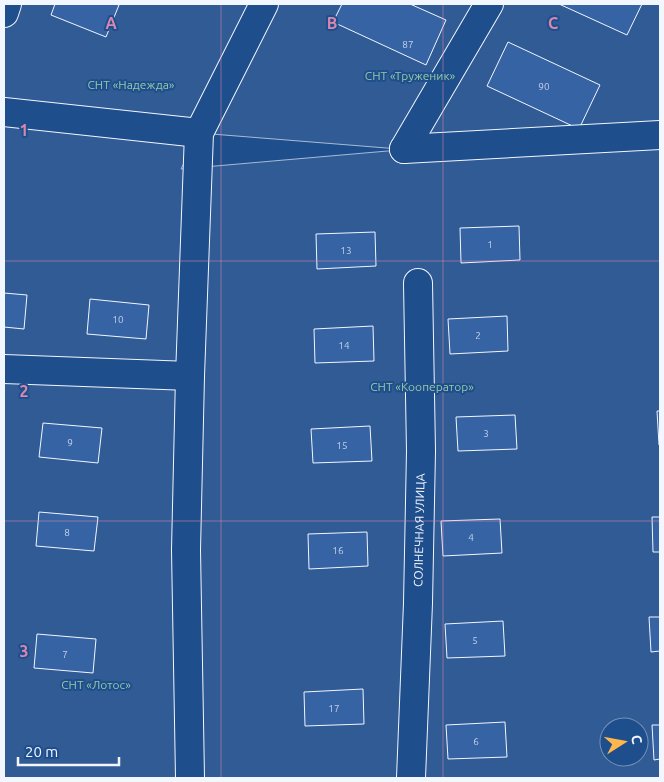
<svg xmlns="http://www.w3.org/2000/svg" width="664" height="782" font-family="Ubuntu,sans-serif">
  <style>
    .built { fill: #305b95; stroke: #a8bbd7; fill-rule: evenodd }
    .building { fill: #3563a3; stroke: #f2f6ff }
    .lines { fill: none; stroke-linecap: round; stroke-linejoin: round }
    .minor-casing { stroke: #f2f6ff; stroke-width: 30 }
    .minor { stroke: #1f4e8c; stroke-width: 28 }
    .grid { fill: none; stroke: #da87ad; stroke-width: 1; stroke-opacity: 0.55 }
    .labels { text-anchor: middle; stroke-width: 4; stroke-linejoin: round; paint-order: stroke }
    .number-label { font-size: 10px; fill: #c3d1e8 }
    .park-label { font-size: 12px; fill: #97c8a6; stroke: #1f4e8c }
    .street-label { font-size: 12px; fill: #f2f6ff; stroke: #1f4e8c }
    .grid-label { font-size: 16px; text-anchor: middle; font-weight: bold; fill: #da87ad; stroke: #1f4e8c; stroke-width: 4; stroke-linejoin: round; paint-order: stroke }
  </style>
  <rect width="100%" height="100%" fill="#1f4e8c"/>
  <path class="built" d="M4 4H660V778H4ZM199 133 399 149V150L181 169ZM609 727H639V757H609Z"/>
  <g class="building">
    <polygon points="55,4 115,4 119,5 106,37 51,15"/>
    <polygon points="342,4 410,4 446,20 426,65 333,22"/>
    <polygon points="559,4 642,4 627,35"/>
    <polygon points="508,42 600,85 579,129 487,86"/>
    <polygon points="519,226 520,260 461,263 460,228"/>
    <polygon points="375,232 376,266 317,269 316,234"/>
    <polygon points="4,293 27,295 24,329 4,327"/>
    <polygon points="90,299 149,305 146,339 87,334"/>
    <polygon points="507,316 508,351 450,354 448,319"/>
    <polygon points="373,326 374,361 315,363 314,329"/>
    <polygon points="657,411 660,411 660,445 659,445"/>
    <polygon points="515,415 517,449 458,451 456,417"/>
    <polygon points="43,423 102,428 98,463 39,457"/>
    <polygon points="370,426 372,461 313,463 311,429"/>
    <polygon points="39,512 98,517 94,551 36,546"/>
    <polygon points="652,517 660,517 660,552 653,552"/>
    <polygon points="500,519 502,553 443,556 441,521"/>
    <polygon points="367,532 368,566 309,569 308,534"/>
    <polygon points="649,617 660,617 660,651 651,652"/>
    <polygon points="503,621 505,656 447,658 445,624"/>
    <polygon points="37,634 96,639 93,673 34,668"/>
    <polygon points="363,689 364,724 305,726 304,692"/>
    <polygon points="505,722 507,757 448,759 446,725"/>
    <polygon points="652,725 660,725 660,759 654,760"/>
  </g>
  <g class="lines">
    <defs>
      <g id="minor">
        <polyline points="4,13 7,4"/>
        <polyline points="4,112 199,133"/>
        <polyline points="404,149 660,135"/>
        <polyline points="404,149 489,4"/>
        <polyline points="4,369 190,376"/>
        <polyline points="190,778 186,550 190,376 199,133 264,4"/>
        <path id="s1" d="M411 778 418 603 421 451 418 283"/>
      </g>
    </defs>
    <use href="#minor" class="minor-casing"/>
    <use href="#minor" class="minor"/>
  </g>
  <path class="grid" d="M221 4V778M443 4V778M4 261H660M4 521H660"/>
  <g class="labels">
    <g class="number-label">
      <text x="408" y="48">87</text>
      <text x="544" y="90">90</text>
      <text x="490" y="248">1</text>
      <text x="346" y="254">13</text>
      <text x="118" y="323">10</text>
      <text x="478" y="339">2</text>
      <text x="344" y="349">14</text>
      <text x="486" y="437">3</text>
      <text x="70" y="446">9</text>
      <text x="342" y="449">15</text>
      <text x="67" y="536">8</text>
      <text x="471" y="541">4</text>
      <text x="338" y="554">16</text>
      <text x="475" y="644">5</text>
      <text x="65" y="658">7</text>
      <text x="334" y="712">17</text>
      <text x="476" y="745">6</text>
    </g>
    <g class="park-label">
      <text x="410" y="80">СНТ «Труженик»</text>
      <text x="131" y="89">СНТ «Надежда»</text>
      <text x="422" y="391">СНТ «Кооператор»</text>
      <text x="96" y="689">СНТ «Лотос»</text>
    </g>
    <g class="street-label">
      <text dy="4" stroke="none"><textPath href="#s1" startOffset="248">СОЛНЕЧНАЯ УЛИЦА</textPath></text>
    </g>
  </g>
  <g class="grid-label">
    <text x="111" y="29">A</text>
    <text x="332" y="29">B</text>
    <text x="553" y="29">C</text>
    <text x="24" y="136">1</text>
    <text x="24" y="397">2</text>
    <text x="24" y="657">3</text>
  </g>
  <rect width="664" height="782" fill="none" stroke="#f2f6ff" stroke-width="10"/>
  <g transform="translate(624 742) rotate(79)"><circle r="24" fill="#1f4e8c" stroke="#7391ba"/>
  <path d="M0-4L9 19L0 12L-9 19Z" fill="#ffb74d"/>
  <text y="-8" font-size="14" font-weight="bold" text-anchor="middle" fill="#f2f6ff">С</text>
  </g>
  <path d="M18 757v8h101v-8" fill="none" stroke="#f2f6ff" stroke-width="2.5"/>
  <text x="25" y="757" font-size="15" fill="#f2f6ff" stroke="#1f4e8c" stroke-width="4" paint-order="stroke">20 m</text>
</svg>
